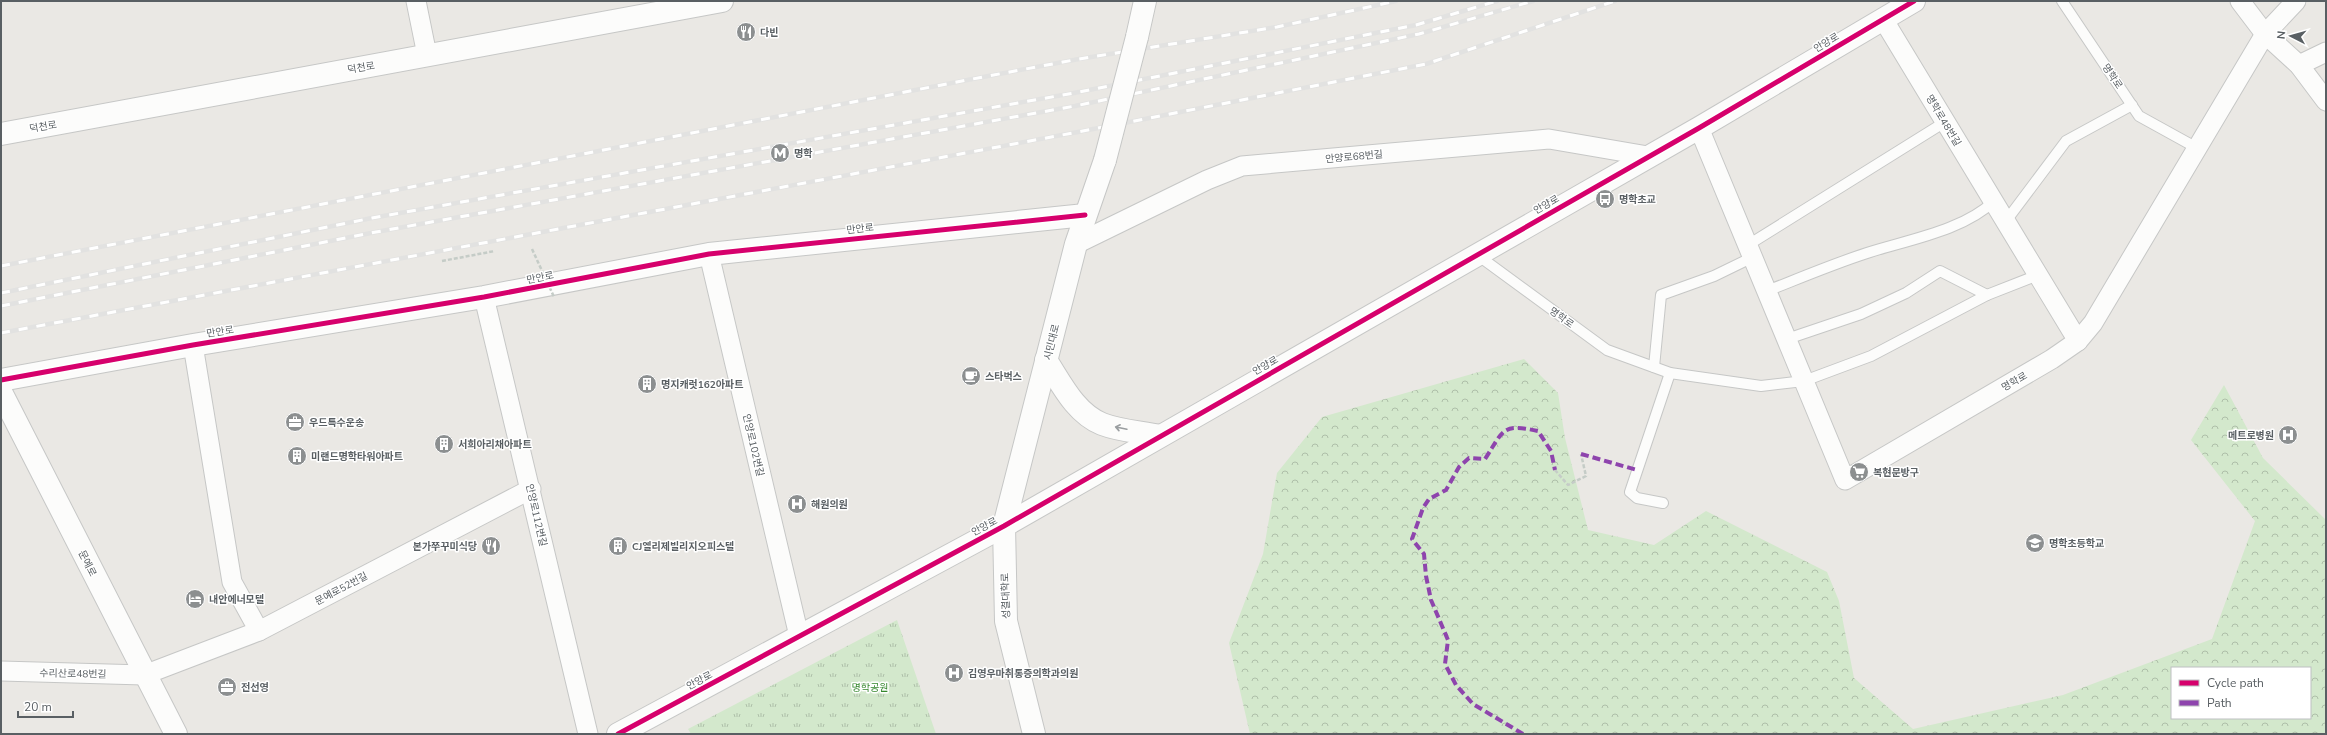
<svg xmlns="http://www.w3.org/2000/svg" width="2327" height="735" font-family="'Nunito Sans','Noto Sans KR',sans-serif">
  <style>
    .forest { fill: url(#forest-crowns); fill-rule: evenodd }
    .park { fill: url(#park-tufts) }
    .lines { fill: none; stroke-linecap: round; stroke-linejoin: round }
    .service-casing { stroke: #c6c7c6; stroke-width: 12 }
    .minor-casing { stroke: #c6c7c6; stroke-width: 21 }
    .tertiary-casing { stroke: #c6c7c6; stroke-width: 24 }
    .path { stroke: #c5ccc7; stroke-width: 2.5; stroke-dasharray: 4 2; stroke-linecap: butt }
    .service { stroke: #fcfcfb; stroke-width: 10 }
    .minor { stroke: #fcfcfb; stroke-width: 19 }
    .tertiary { stroke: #fcfcfb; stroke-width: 22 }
    .rail-casing { stroke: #e2e2e1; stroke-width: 4.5 }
    .rail { stroke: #fff; stroke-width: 3; stroke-dasharray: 9; stroke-linecap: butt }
    .tertiary-bridge-casing { stroke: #c6c7c6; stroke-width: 24; stroke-linecap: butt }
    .path-bridge { stroke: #c5ccc7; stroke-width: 2.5; stroke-dasharray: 4 2; stroke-linecap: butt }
    .tertiary-bridge { stroke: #fcfcfb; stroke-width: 22 }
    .quiet { stroke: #8e44ad; stroke-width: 4; stroke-dasharray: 8 4; stroke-linecap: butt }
    .cycleway-casing { stroke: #fff; stroke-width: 8 }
    .cycleway { stroke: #d6006c; stroke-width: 5 }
    .oneway { stroke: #9a9ea0 }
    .labels { text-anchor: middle; stroke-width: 3; stroke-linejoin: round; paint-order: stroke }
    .poi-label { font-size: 10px; font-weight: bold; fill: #595f63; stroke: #fff; text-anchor: start }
    .street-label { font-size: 10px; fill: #595f63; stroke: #fff }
    .park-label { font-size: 10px; fill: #35872d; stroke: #fff }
  </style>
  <defs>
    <pattern id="forest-crowns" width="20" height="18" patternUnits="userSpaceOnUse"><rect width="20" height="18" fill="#d3e8cc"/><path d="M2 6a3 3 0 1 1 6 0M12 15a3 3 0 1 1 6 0" fill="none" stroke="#aebfa9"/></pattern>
    <pattern id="park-tufts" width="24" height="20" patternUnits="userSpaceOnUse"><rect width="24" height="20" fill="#d3e8cc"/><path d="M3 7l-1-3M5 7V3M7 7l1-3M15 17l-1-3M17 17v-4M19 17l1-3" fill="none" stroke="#aebfa9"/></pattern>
  </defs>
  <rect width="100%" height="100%" fill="#eae8e4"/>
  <path class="forest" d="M1524 359 1558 393 1565 438 1588 530 1654 545 1706 511 1827 572 1839 601 1854 678 1913 729 2063 695 2212 639 2255 521 2191 440 2224 385 2263 458 2326 520V734H1250L1229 643 1263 554 1277 473 1322 417ZM2172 668H2310V718H2172Z"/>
  <polygon class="park" points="897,620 936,734 691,734 688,729"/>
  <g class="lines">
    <defs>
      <g id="service">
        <polyline points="2062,1 2139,116 2197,148"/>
        <polyline points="2006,221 2066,141 2132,105"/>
        <polyline points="1748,245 1945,122"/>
        <polyline points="1476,254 1607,350 1670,373 1761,386 1804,381 1871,356 1987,295 2038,275"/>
        <path d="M1767 291C1800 278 1833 264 1867 253 1907 240 1963 231 1994 201"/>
        <polyline points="1787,339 1861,314 1906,293 1940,271 1987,295"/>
        <polyline points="1654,367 1661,295 1714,276 1753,257"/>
        <polyline points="1663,503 1637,498 1630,492 1670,373"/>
      </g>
      <g id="minor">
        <polyline points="416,1 427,55"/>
        <polyline points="2240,1 2265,34 2299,65 2326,101"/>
        <polyline points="1883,19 2078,341"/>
        <polyline points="2299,65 2326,52"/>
        <polyline points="1699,128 1845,480 2052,359 2078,341 2093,323 2265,34 2296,1"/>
        <polyline points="1076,244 1207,180 1242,166 1549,139 1648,156"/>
        <polyline points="709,254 799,636"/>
        <polyline points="484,297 588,734"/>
        <polyline points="193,345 232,582 259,631"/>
        <polyline points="1,671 144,675 259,631 531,489"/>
      </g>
      <g id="tertiary">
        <polyline points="1137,37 1145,1"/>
        <polyline points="1,134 722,1"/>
        <path d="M1046 360C1061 383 1075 413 1102 424 1120 431 1141 432 1160 436"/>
        <polyline points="1,380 193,345 484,297 709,254 1085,215"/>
        <polyline points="1,392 176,734"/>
        <polyline points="618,734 1004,526 1699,128 1914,1"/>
        <polyline points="1034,734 1006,621 1004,526 1076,244 1105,160"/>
      </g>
    </defs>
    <use href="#service" class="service-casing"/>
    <use href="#minor" class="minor-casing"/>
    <use href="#tertiary" class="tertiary-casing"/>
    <g class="path">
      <polyline points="442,261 495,251"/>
      <polyline points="1555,470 1568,485 1586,476 1581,454"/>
    </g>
    <use href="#service" class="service"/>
    <use href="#minor" class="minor"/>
    <use href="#tertiary" class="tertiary"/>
    <defs>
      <g id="rail">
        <polyline points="1,266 983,77 1079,59 1277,27 1396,1"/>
        <polyline points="1,293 372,218 1074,93 1416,25 1497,1"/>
        <polyline points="1,306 376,232 1075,106 1419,34 1533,1"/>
        <polyline points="1,333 1078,132 1426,64 1615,1"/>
      </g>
    </defs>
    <use href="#rail" class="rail-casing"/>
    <use href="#rail" class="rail"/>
    <defs>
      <polyline id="tertiary-bridge" points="1105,160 1137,37"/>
    </defs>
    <use href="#tertiary-bridge" class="tertiary-bridge-casing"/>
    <polyline class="path-bridge" points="532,249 554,297"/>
    <use href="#tertiary-bridge" class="tertiary-bridge"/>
    <g class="quiet">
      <polyline points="1581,454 1637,470"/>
      <path d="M1523 734 1473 704 1456 685 1445 664 1448 640 1431 600 1426 576 1424 554 1412 539 1423 508 1429 499 1446 490 1459 467 1469 458 1485 459C1504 430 1501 423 1538 431L1551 451 1555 470"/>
    </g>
    <defs>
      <g id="cycleway">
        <polyline points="1,380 193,345 484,297 709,254 1085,215"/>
        <polyline points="618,734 1004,526 1699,128 1914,1"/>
      </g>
    </defs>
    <use href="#cycleway" class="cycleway-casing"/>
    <use href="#cycleway" class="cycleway"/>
  </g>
  <defs><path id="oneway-shaft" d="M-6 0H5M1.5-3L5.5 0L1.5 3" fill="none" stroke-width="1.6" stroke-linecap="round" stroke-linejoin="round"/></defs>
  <use class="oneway" href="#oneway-shaft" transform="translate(1121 428) rotate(-168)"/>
  <defs>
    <symbol id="restaurant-disc" viewBox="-11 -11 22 22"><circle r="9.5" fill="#8c8f90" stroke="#fff"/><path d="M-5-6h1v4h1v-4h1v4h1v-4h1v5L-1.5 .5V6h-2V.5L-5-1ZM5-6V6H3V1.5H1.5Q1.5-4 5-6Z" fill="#fff"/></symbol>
    <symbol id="metro-disc" viewBox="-11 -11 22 22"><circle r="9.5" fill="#8c8f90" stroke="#fff"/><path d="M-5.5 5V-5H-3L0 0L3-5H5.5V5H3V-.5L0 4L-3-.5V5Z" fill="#fff"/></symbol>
    <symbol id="bus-disc" viewBox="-11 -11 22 22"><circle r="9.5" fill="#8c8f90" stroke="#fff"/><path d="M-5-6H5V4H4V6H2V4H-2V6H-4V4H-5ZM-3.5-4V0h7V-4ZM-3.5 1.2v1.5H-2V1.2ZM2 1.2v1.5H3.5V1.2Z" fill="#fff"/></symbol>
    <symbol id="cafe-disc" viewBox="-11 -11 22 22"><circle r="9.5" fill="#8c8f90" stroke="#fff"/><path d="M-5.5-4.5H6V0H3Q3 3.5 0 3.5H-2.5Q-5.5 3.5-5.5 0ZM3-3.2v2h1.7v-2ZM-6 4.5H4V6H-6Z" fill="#fff"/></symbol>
    <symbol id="building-disc" viewBox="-11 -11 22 22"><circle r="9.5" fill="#8c8f90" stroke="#fff"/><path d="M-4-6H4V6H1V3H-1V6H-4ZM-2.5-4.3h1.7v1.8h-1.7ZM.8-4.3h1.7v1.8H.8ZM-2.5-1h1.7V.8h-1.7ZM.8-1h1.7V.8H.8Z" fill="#fff"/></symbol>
    <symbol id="office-disc" viewBox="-11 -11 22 22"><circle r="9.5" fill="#8c8f90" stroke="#fff"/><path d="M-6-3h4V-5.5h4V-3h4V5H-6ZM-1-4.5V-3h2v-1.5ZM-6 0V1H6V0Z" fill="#fff"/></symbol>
    <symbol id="hospital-disc" viewBox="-11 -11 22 22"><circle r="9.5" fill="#8c8f90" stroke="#fff"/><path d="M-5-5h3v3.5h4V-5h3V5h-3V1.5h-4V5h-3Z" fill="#fff"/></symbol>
    <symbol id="supermarket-disc" viewBox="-11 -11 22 22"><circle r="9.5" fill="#8c8f90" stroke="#fff"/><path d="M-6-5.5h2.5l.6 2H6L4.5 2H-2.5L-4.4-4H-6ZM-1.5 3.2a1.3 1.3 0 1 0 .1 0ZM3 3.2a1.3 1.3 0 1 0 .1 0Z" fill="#fff"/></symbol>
    <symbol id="school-disc" viewBox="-11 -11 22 22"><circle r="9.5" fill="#8c8f90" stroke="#fff"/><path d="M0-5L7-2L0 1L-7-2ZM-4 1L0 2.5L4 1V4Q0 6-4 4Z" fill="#fff"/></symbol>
    <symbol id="hotel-disc" viewBox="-11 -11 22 22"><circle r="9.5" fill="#8c8f90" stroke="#fff"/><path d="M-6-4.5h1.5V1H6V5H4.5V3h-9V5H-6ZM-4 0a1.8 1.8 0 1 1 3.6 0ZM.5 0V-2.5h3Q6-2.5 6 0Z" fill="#fff"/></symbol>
  </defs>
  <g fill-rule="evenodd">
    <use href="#restaurant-disc" x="735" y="21" width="22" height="22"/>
    <use href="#metro-disc" x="769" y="142" width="22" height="22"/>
    <use href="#bus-disc" x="1594" y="188" width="22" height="22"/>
    <use href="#cafe-disc" x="960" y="365" width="22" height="22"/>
    <use href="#building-disc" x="636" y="373" width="22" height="22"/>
    <use href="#office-disc" x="284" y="411" width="22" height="22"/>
    <use href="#hospital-disc" x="2277" y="424" width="22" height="22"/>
    <use href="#building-disc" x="433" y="433" width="22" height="22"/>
    <use href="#building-disc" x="286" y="445" width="22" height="22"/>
    <use href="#supermarket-disc" x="1848" y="461" width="22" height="22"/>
    <use href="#hospital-disc" x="786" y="493" width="22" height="22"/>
    <use href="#school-disc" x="2024" y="532" width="22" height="22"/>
    <use href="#restaurant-disc" x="480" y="535" width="22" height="22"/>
    <use href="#building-disc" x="607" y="535" width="22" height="22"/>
    <use href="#hotel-disc" x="184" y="588" width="22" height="22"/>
    <use href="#hospital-disc" x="943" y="662" width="22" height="22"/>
    <use href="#office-disc" x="216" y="676" width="22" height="22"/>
  </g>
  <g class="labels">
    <g class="poi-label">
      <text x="760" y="36">다빈</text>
      <text x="794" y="157">명학</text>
      <text x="1619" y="203">명학초교</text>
      <text x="985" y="380">스타벅스</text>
      <text x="661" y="388">명지캐럿162아파트</text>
      <text x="309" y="426">우드특수운송</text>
      <text x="2274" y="439" text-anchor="end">메트로병원</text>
      <text x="458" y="448">서희아리채아파트</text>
      <text x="311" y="460">미랜드명학타워아파트</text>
      <text x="1873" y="476">복현문방구</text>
      <text x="811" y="508">해원의원</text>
      <text x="2049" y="547">명학초등학교</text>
      <text x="477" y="550" text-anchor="end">본가쭈꾸미식당</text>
      <text x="632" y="550">CJ엘리제빌리지오피스텔</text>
      <text x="209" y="603">내안에너모텔</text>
      <text x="968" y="677">김영우마취통증의학과의원</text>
      <text x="241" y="691">전선영</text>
    </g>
    <g class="street-label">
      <text transform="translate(1826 42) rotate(-31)" y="4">안양로</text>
      <text transform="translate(361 67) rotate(-10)" y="4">덕천로</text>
      <text transform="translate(2113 76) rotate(56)" y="4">명학로</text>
      <text transform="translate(1944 120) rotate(59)" y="4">명학로48번길</text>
      <text transform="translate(43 126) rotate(-10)" y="4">덕천로</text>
      <text transform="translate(1354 156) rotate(-5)" y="4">안양로68번길</text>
      <text transform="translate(1546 204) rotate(-30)" y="4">안양로</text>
      <text transform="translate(860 228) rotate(-6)" y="4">만안로</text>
      <text transform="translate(540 277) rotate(-11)" y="4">만안로</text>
      <text transform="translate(1562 317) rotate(36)" y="4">명학로</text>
      <text transform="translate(220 331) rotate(-9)" y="4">만안로</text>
      <text transform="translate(1051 342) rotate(-76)" y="4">시민대로</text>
      <text transform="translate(1265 365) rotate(-30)" y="4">안양로</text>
      <text transform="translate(2014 381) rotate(-30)" y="4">명학로</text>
      <text transform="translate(754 445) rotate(77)" y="4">안양로102번길</text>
      <text transform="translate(537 515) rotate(77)" y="4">안양로112번길</text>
      <text transform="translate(984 526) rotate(-28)" y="4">안양로</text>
      <text transform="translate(88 563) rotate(63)" y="4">문예로</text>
      <text transform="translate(341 588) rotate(-28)" y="4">문예로52번길</text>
      <text transform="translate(1005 596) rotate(-92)" y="4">성결대학로</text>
      <text transform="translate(73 673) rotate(1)" y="4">수리산로48번길</text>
      <text transform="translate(699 680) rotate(-28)" y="4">안양로</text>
    </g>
    <g class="park-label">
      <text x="870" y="691">명학공원</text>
    </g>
  </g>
  <rect width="2327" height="735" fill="none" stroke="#595f63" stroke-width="4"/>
  <rect x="2171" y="667" width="140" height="52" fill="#ffffff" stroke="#bdbfc1"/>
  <rect x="2179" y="680" width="20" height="6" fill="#d6006c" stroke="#bdbfc1"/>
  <text x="2207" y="687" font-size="12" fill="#595f63">Cycle path</text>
  <rect x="2179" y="700" width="20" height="6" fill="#8e44ad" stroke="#bdbfc1"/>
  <text x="2207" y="707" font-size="12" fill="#595f63">Path</text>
  <g transform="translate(2291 36) rotate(276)" stroke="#ffffff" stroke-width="3" paint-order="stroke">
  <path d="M0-3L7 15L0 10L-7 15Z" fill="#595f63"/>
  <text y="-6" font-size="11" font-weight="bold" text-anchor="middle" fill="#595f63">N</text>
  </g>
  <path d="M18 711v6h55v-6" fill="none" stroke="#595f63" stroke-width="2"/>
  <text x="24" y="711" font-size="12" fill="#595f63" stroke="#ffffff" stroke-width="3" paint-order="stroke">20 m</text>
</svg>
